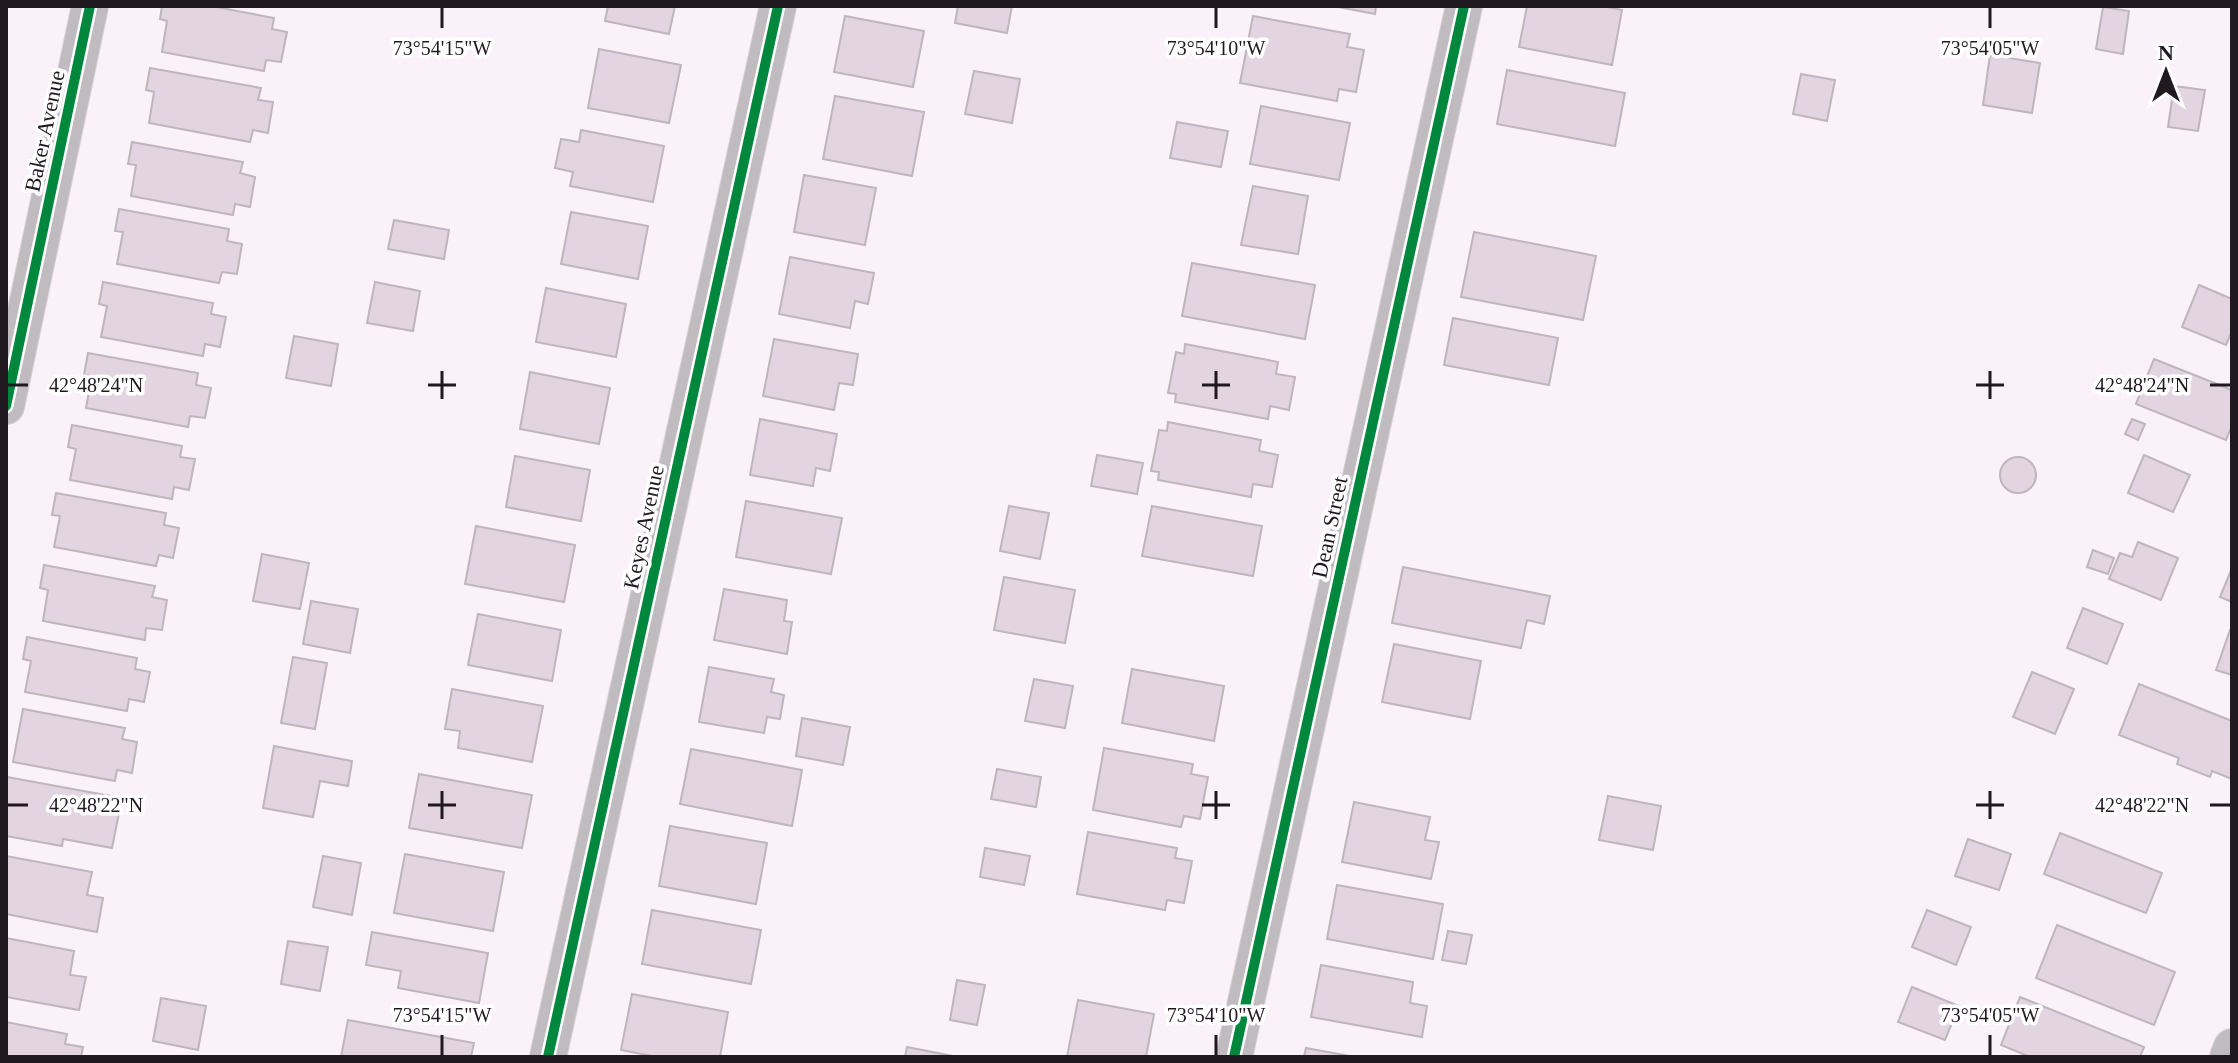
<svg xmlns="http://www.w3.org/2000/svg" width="2238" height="1063" font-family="Georgia,serif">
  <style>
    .building { fill: #e2d4e0; stroke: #beb6bd; stroke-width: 2 }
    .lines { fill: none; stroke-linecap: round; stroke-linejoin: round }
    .minor-casing { stroke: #d6cfd5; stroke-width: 38 }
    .minor { stroke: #c0bbbf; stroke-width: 36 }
    .cycleway-casing { stroke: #fff; stroke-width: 15 }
    .cycleway { stroke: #00873e; stroke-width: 10 }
    .ticks { fill: none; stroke: #211920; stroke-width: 3 }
    .labels { text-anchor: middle; stroke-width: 7; stroke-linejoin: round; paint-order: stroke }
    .street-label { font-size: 22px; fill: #211920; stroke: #fff }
    .ticks-label { font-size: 20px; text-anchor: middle; fill: #211920; stroke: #fff; stroke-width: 7; stroke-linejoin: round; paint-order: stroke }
  </style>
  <rect width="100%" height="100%" fill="#faf1f9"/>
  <g class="building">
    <polygon points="162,6 211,6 274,18 272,29 287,32 281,62 266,60 264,71 162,52 167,21 160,19"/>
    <polygon points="608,6 675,6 669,34 605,21"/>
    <polygon points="958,6 1012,6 1007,33 955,23"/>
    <polygon points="1333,6 1376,6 1375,14"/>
    <polygon points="1527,6 1602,6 1622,10 1612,65 1519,47"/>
    <polygon points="2103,7 2129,11 2123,54 2096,49"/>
    <polygon points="845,16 924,31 913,87 834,72"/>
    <polygon points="1253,16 1350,34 1347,47 1364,50 1356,92 1339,89 1337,101 1240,83"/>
    <polygon points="599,49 681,65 669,123 588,108"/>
    <polygon points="1990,55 2040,63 2032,113 1983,105"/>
    <polygon points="150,68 261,88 258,100 273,102 268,133 253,130 250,142 149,123 154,92 146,90"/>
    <polygon points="1507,70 1625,93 1615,146 1497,124"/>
    <polygon points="974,71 1020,79 1012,123 965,114"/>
    <polygon points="1801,74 1835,80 1827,121 1793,114"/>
    <polygon points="2174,86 2205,90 2198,131 2168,127"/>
    <polygon points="835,96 924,112 912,176 823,159"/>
    <polygon points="1261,106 1350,123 1339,180 1250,164"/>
    <polygon points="1177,122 1228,131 1221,167 1170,158"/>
    <polygon points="581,130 664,146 653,202 570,186 573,172 555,168 561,139 579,142"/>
    <polygon points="132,142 243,162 240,173 255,177 250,207 235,204 233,215 131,196 136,165 128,164"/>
    <polygon points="804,175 876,188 865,245 794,232"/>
    <polygon points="1253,186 1308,196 1298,254 1241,245"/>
    <polygon points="119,209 229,229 227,241 242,244 237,274 222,272 219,283 117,264 123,232 115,231"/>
    <polygon points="571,212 648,226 638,279 561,264"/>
    <polygon points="394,220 449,230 444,259 388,249"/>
    <polygon points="1474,232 1596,256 1583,320 1461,297"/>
    <polygon points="790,257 874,273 868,304 855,301 850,328 779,314"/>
    <polygon points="1192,263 1315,285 1305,339 1182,316"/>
    <polygon points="103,282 213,303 211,314 226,317 220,347 205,344 203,356 101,337 107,306 99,304"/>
    <polygon points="375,282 420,291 413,331 367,323"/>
    <polygon points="2199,285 2232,299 2232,331 2226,345 2182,327"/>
    <polygon points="546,288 626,304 616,357 536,342"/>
    <polygon points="1453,318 1558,338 1549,385 1444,365"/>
    <polygon points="294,336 338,344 331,386 286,378"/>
    <polygon points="774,339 858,354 853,385 839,383 834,410 763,396"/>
    <polygon points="1185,344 1278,362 1276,374 1295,377 1289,410 1270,406 1268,419 1175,402 1176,394 1168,393 1176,352 1184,354"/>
    <polygon points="88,353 198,373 196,385 211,388 205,418 190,416 188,427 86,408 92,376 84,375"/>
    <polygon points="2154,359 2232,390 2232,425 2226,440 2136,404"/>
    <polygon points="530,372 610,388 599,444 520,429"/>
    <polygon points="760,419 837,434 830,471 816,468 813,486 750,475"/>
    <polygon points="2132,419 2145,424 2138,440 2125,434"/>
    <polygon points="1168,422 1261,440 1259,451 1278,455 1272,487 1253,484 1251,497 1158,480 1159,472 1151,471 1159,430 1167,431"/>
    <polygon points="72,425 182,446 180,457 195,459 189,490 174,487 172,499 70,480 76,449 68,447"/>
    <polygon points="1097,455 1143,463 1137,494 1091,486"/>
    <polygon points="2144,455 2190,475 2173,512 2128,493"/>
    <polygon points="515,456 590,470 581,521 506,507"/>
    <circle cx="2018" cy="475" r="18"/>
    <polygon points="56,493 166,513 164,525 179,528 173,558 159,555 156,566 54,547 60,516 52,515"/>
    <polygon points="746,501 842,518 831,574 736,557"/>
    <polygon points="1009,506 1049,513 1040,559 1000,551"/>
    <polygon points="1152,506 1262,526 1253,576 1142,556"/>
    <polygon points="476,526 575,545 564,602 465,584"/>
    <polygon points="2138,542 2178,558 2161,600 2109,579 2120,553 2132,557"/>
    <polygon points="2093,550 2114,558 2108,574 2087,567"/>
    <polygon points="262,554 309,563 300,609 253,601"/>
    <polygon points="44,565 155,586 152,597 167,600 162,630 146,628 145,640 43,621 48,590 40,588"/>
    <polygon points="1403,567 1550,596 1544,624 1527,620 1521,648 1392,623"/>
    <polygon points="2232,568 2232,602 2220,597"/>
    <polygon points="1004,577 1075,590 1065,643 994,630"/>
    <polygon points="724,589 787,600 784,621 792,622 787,654 714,640"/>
    <polygon points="311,601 358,609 350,653 303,644"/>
    <polygon points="2083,608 2123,624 2107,664 2067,648"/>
    <polygon points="478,614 561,630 552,681 468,665"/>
    <polygon points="2230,630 2232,630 2232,675 2216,670"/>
    <polygon points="27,637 137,658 135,669 150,672 144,702 129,699 127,711 25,692 31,661 23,659"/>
    <polygon points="1394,644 1481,661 1470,719 1382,702"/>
    <polygon points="293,657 327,663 315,729 281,723"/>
    <polygon points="709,667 774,679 771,692 784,695 780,719 767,717 764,733 699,722"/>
    <polygon points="1132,669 1224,686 1214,741 1122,723"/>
    <polygon points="2032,672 2074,689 2055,734 2013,717"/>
    <polygon points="1034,679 1073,686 1065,728 1025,721"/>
    <polygon points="2139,684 2232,721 2232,779 2212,771 2210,777 2177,764 2179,758 2119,735"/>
    <polygon points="452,689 543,706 532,762 458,748 460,731 445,729"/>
    <polygon points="23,709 125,728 122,739 137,742 132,773 117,770 115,781 13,762"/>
    <polygon points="802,718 850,727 843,765 796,756"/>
    <polygon points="274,746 352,761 348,786 320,781 313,817 263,808"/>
    <polygon points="1104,748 1193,764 1191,774 1208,777 1200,819 1184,816 1181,827 1093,810"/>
    <polygon points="691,749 802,770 792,826 680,804"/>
    <polygon points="997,769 1041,777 1036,807 991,799"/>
    <polygon points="419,774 532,795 522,848 409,828"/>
    <polygon points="7,777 122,798 112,848 63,839 62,846 6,836"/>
    <polygon points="1608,796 1661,806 1653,850 1599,840"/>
    <polygon points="1354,802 1430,817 1425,840 1439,842 1431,879 1342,862"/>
    <polygon points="670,826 767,843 756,904 659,886"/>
    <polygon points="1088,832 1177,848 1175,858 1192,861 1184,903 1167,900 1165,910 1077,894"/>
    <polygon points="2060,833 2162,873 2146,913 2044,874"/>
    <polygon points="1968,839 2011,854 1999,890 1955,876"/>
    <polygon points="985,848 1030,856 1024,885 980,877"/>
    <polygon points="405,854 504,872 493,931 394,913"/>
    <polygon points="6,856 92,872 87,895 103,898 97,932 6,914"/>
    <polygon points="323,856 361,863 352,915 313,907"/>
    <polygon points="1337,885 1443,904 1433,959 1327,939"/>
    <polygon points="652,910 761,930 751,984 642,964"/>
    <polygon points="1927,910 1971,927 1956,965 1912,947"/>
    <polygon points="2057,925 2175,972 2154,1025 2036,978"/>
    <polygon points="1448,931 1472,935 1466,964 1442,960"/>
    <polygon points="372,932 488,953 479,1003 398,988 401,971 366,965"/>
    <polygon points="6,938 74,951 70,975 86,977 79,1010 6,997"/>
    <polygon points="288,941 328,947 320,991 281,984"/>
    <polygon points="1321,965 1413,982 1410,1003 1427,1006 1422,1037 1311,1017"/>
    <polygon points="957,980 985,985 977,1025 950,1020"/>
    <polygon points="1912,987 1959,1006 1945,1040 1898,1022"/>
    <polygon points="632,994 728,1012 720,1057 657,1057 621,1050"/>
    <polygon points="2020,997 2144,1047 2140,1057 2030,1057 2001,1045"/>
    <polygon points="161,998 206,1006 198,1050 153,1041"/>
    <polygon points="1078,1000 1154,1014 1146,1057 1067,1057"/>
    <polygon points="348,1020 474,1043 471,1057 341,1057"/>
    <polygon points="6,1022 67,1034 65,1044 83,1047 81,1057 6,1057"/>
    <polygon points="907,1047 958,1057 905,1057"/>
    <polygon points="1306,1048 1355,1057 1304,1057"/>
  </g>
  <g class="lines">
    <defs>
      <g id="minor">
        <polyline points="6,406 90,6"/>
        <polyline points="548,1057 778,6"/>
        <polyline points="1234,1057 1464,6"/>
        <polyline points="2228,1057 2232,1047"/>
      </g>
    </defs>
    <use href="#minor" class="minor-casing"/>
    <use href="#minor" class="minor"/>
    <defs>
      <g id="cycleway">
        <polyline points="6,406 90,6"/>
        <polyline points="548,1057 778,6"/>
        <polyline points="1234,1057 1464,6"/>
      </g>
    </defs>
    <use href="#cycleway" class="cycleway-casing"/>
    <use href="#cycleway" class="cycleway"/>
  </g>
  <path class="ticks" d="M442 8V28M1216 8V28M1990 8V28M442 371V399M1216 371V399M1990 371V399M8 385H28M428 385H456M1202 385H1230M1976 385H2004M2210 385H2230M442 791V819M1216 791V819M1990 791V819M8 805H28M428 805H456M1202 805H1230M1976 805H2004M2210 805H2230M442 1035V1055M1216 1035V1055M1990 1035V1055"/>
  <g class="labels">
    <g class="street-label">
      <text transform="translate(44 131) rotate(-78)" y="8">Baker Avenue</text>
      <text transform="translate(643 527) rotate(-78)" y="8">Keyes Avenue</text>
      <text transform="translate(1329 527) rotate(-78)" y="8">Dean Street</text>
    </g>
  </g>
  <g class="ticks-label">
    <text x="442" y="55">73°54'15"W</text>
    <text x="1216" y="55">73°54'10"W</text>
    <text x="1990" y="55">73°54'05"W</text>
    <text x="96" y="392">42°48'24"N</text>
    <text x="2142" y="392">42°48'24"N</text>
    <text x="96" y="812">42°48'22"N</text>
    <text x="2142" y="812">42°48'22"N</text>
    <text x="442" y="1022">73°54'15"W</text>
    <text x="1216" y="1022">73°54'10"W</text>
    <text x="1990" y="1022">73°54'05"W</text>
  </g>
  <rect width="2238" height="1063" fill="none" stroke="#211920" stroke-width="16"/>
  <g transform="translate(2166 72)" stroke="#ffffff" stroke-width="6" paint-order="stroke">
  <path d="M0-6L14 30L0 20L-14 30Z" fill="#211920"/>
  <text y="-12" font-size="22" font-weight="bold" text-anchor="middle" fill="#211920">N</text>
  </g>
</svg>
